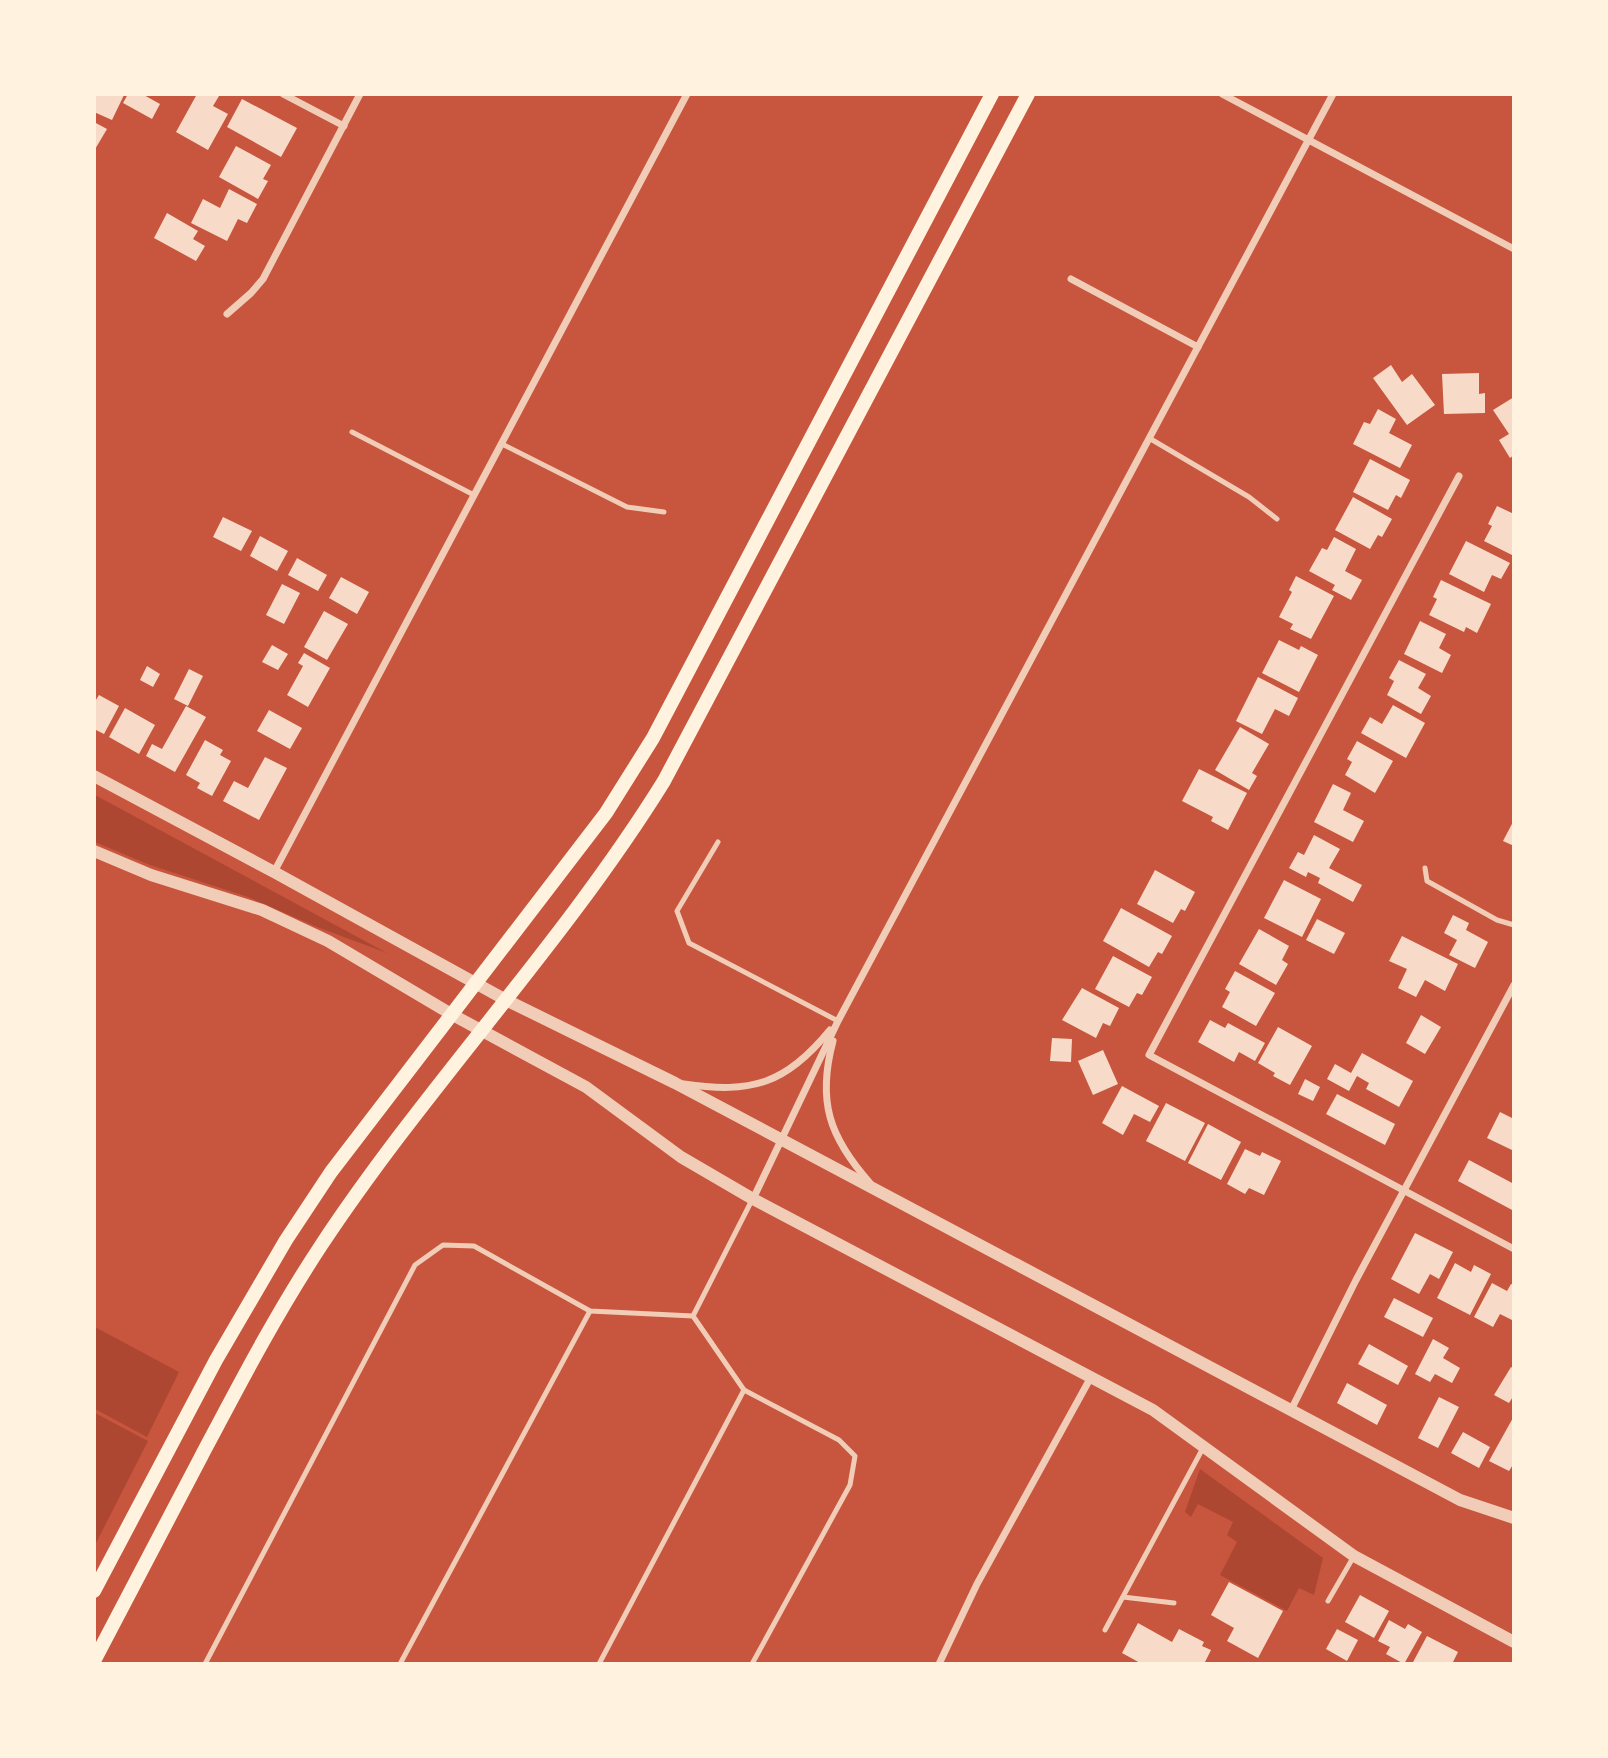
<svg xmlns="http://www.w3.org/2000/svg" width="1608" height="1758" font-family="Montserrat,sans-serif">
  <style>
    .green { fill: #ae4732 }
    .building { fill: #f7dbc8 }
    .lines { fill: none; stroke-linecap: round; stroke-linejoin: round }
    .service { stroke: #f1ccb7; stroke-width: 5 }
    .minor { stroke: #f1ccb7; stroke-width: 7 }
    .tertiary { stroke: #f1ccb7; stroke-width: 12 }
    .secondary { stroke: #fff3e0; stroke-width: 14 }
  </style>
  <rect width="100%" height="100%" fill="#c8553d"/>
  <g class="green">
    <polygon points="95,795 387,953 317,927 248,897 150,865 95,842"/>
    <polygon points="95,1327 179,1372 147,1437 95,1409"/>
    <polygon points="95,1413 148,1441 95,1545"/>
    <polygon points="1200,1469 1323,1558 1314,1595 1299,1588 1287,1611 1220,1575 1237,1542 1227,1535 1233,1522 1198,1504 1191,1517 1185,1512"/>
  </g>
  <g class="building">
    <polygon points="94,94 124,95 112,120 94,112"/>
    <polygon points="128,94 142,94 160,104 152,119 123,103"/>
    <polygon points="197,94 219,96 213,106 228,114 208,150 176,132"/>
    <polygon points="242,99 297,128 281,157 227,127"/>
    <polygon points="94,122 107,129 94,151"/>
    <polygon points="236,146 271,165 263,179 268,181 258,199 219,177"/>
    <polygon points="229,189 257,204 247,223 238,219 227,241 191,223 203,199 220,208"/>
    <polygon points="167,213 198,231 193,239 205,246 196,261 154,238"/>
    <polygon points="1391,365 1402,382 1412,374 1435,405 1407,425 1373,378"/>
    <polygon points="1479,373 1479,394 1485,393 1485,413 1444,414 1442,374"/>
    <polygon points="1514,397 1514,455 1510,458 1499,440 1509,434 1493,410"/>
    <polygon points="1378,409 1396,419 1389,433 1412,445 1400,468 1353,444 1364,422 1370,424"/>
    <polygon points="1370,459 1410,480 1401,498 1396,495 1388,510 1353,492"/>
    <polygon points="1353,497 1392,519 1382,537 1378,535 1370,549 1335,530"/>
    <polygon points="1497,506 1514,514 1514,556 1484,541 1492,526 1488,524"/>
    <polygon points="223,517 252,531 241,551 213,537"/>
    <polygon points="260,536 288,551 277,571 250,556"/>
    <polygon points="1334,537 1356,549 1345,571 1362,580 1351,600 1332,590 1335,585 1309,571 1322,548 1327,550"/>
    <polygon points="1466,541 1510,563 1501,579 1492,575 1484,592 1449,574"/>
    <polygon points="297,558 327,575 318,591 288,575"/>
    <polygon points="1296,576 1334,596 1311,639 1290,629 1293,624 1279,617 1292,592 1289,590"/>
    <polygon points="341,577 369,592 357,614 329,598"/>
    <polygon points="1441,580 1491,604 1477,633 1466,627 1464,632 1429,615 1437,599 1433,597"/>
    <polygon points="282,584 300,593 284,624 266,615"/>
    <polygon points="324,611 348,624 327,660 304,647"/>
    <polygon points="1420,621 1446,634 1439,648 1451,655 1442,673 1404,654"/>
    <polygon points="1279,640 1299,650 1301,646 1318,655 1299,692 1262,673"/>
    <polygon points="272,645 288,654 278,670 262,662"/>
    <polygon points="304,653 330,668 308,707 287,695 303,666 298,663"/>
    <polygon points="1399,660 1426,674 1418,688 1431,696 1421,714 1387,695 1394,681 1389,678"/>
    <polygon points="147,666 160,674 153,687 140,680"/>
    <polygon points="189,669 203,676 188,706 174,699"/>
    <polygon points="1258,677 1298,698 1289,716 1275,709 1262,734 1236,721"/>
    <polygon points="99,695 119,706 104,734 94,729 94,703"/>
    <polygon points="1393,705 1425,723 1406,758 1361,733 1370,717 1382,724"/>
    <polygon points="186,706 206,717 175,772 146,756 152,744 162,749"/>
    <polygon points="125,708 155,725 139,754 109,737"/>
    <polygon points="269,710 302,728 290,749 257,731"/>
    <polygon points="1240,727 1269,744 1252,773 1257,776 1249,790 1215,770"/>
    <polygon points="205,740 223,750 220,755 231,761 212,796 197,788 200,783 186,775"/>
    <polygon points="1357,741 1393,761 1375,793 1345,775 1352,762 1347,759"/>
    <polygon points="265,757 287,768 259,820 223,801 234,781 248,788"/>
    <polygon points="1199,769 1247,793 1228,830 1211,821 1213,817 1182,801"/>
    <polygon points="1333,784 1351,793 1343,810 1364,821 1353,842 1314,822"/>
    <polygon points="1514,820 1514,846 1503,841"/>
    <polygon points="1314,835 1340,849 1329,868 1362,885 1353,902 1318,883 1320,878 1308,872 1306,877 1289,868 1298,852 1304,855"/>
    <polygon points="1155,870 1195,892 1185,911 1181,909 1173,923 1137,904"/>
    <polygon points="1284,880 1321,899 1302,937 1264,918"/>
    <polygon points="1121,908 1172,936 1162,954 1158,952 1149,967 1103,941"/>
    <polygon points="1453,915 1469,923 1466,930 1488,942 1475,968 1449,955 1457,940 1444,933"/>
    <polygon points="1317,919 1345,933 1334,954 1306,940"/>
    <polygon points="1259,929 1289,946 1282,960 1288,964 1276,985 1239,964"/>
    <polygon points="1402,936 1458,964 1445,991 1425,980 1416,997 1398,988 1407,969 1389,961"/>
    <polygon points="1113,956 1152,977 1142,995 1137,993 1129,1007 1095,989"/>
    <polygon points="1235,971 1275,993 1256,1026 1222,1007 1230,992 1225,989"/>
    <polygon points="1082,988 1119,1008 1110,1026 1103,1023 1096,1038 1062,1020"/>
    <polygon points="1421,1015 1441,1027 1425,1054 1406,1043"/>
    <polygon points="1210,1020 1225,1028 1228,1023 1265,1043 1255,1061 1239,1052 1234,1062 1198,1042"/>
    <polygon points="1278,1027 1312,1046 1290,1085 1273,1076 1275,1073 1258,1063"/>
    <polygon points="1052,1038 1072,1039 1071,1062 1050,1061"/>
    <polygon points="1103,1050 1118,1084 1093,1095 1078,1061"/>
    <polygon points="1362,1053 1413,1081 1399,1107 1366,1089 1369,1083 1357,1076 1349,1091 1327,1079 1335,1064 1351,1073"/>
    <polygon points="1305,1079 1320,1087 1313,1101 1298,1094"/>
    <polygon points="1122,1086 1159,1106 1150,1122 1134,1114 1123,1135 1102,1123"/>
    <polygon points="1337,1094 1395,1124 1385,1145 1326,1114"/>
    <polygon points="1166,1103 1205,1123 1185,1161 1146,1141"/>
    <polygon points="1500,1112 1514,1119 1514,1151 1487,1138"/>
    <polygon points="1208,1124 1241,1142 1221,1180 1188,1163"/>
    <polygon points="1245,1149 1260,1156 1262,1152 1281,1161 1264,1195 1249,1188 1245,1194 1227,1184"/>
    <polygon points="1469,1160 1514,1184 1514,1211 1458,1181"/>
    <polygon points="1415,1233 1453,1252 1439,1279 1430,1274 1419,1294 1391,1279"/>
    <polygon points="1455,1263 1471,1272 1474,1265 1491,1274 1470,1315 1437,1298"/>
    <polygon points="1492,1283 1507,1291 1511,1284 1514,1285 1514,1321 1500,1314 1493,1327 1474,1317"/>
    <polygon points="1394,1298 1433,1318 1423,1337 1384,1317"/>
    <polygon points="1433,1339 1449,1348 1443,1358 1460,1368 1452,1383 1435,1374 1430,1382 1415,1374"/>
    <polygon points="1369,1344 1408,1366 1398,1385 1358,1364"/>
    <polygon points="1511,1367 1514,1369 1514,1395 1509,1403 1494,1395"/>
    <polygon points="1347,1383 1387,1405 1377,1425 1337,1403"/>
    <polygon points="1439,1397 1459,1407 1438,1448 1418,1438"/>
    <polygon points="1514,1416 1514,1463 1509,1471 1489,1461"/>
    <polygon points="1463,1432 1490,1447 1479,1468 1451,1453"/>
    <polygon points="1229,1582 1283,1611 1258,1658 1227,1641 1234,1628 1211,1615"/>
    <polygon points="1360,1595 1389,1611 1374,1638 1345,1622"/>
    <polygon points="1389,1620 1405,1629 1408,1624 1422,1632 1404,1664 1386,1654 1390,1647 1378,1641"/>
    <polygon points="1138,1623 1172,1642 1179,1629 1204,1642 1202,1646 1211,1650 1204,1664 1142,1664 1122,1653"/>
    <polygon points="1337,1629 1358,1640 1347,1661 1326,1649"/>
    <polygon points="1427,1636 1458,1652 1452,1664 1412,1664"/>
  </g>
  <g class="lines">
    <g class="service">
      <polyline points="352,432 474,495"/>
      <polyline points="1149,438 1249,497 1277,519"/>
      <polyline points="502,444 627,507 664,512"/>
      <polyline points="718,842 677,911 689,943 838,1021"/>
      <polyline points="1425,868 1427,881 1497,920 1514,925"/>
      <polyline points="693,1316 752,1200"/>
      <polyline points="1123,1597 1174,1603"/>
      <polyline points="1328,1601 1354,1556"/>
      <polyline points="1105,1630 1203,1448"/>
      <polyline points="205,1664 415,1265 443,1245 474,1246 590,1311 693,1316 744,1390 839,1440 855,1456 850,1485 752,1664"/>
      <polyline points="400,1664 590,1311"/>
      <polyline points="599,1664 744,1390"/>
    </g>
    <g class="minor">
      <polyline points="283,94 344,126"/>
      <polyline points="1222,94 1514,249"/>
      <polyline points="1071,279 1198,347"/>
      <polyline points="227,314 251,293 263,279 360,94"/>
      <polyline points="1459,476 1149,1055 1514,1249"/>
      <polyline points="274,872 687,94"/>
      <path d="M833 1041C817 1101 829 1137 870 1183"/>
      <path d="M684 1084C752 1094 786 1084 830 1030"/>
      <polyline points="753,1199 838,1021 1333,94"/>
      <polyline points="1291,1410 1356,1280 1514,985"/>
      <polyline points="939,1664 977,1584 1091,1377"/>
    </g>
    <g class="tertiary">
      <polyline points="94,776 274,872 506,1000 675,1083 1460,1500 1514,1518"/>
      <polyline points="94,851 151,875 262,910 328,941 451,1014 586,1087 681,1157 753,1199 1153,1410 1354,1556 1514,1642"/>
    </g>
    <g class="secondary">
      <polyline points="94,1591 216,1360 286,1240 331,1172 606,813 653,738 992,94"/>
      <path d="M94 1661C130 1593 166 1524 202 1455 240 1383 277 1312 322 1244 428 1084 563 944 664 781L1028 94"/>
    </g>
  </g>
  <rect width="1608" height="1758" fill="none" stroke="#fff3e0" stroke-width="192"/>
</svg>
